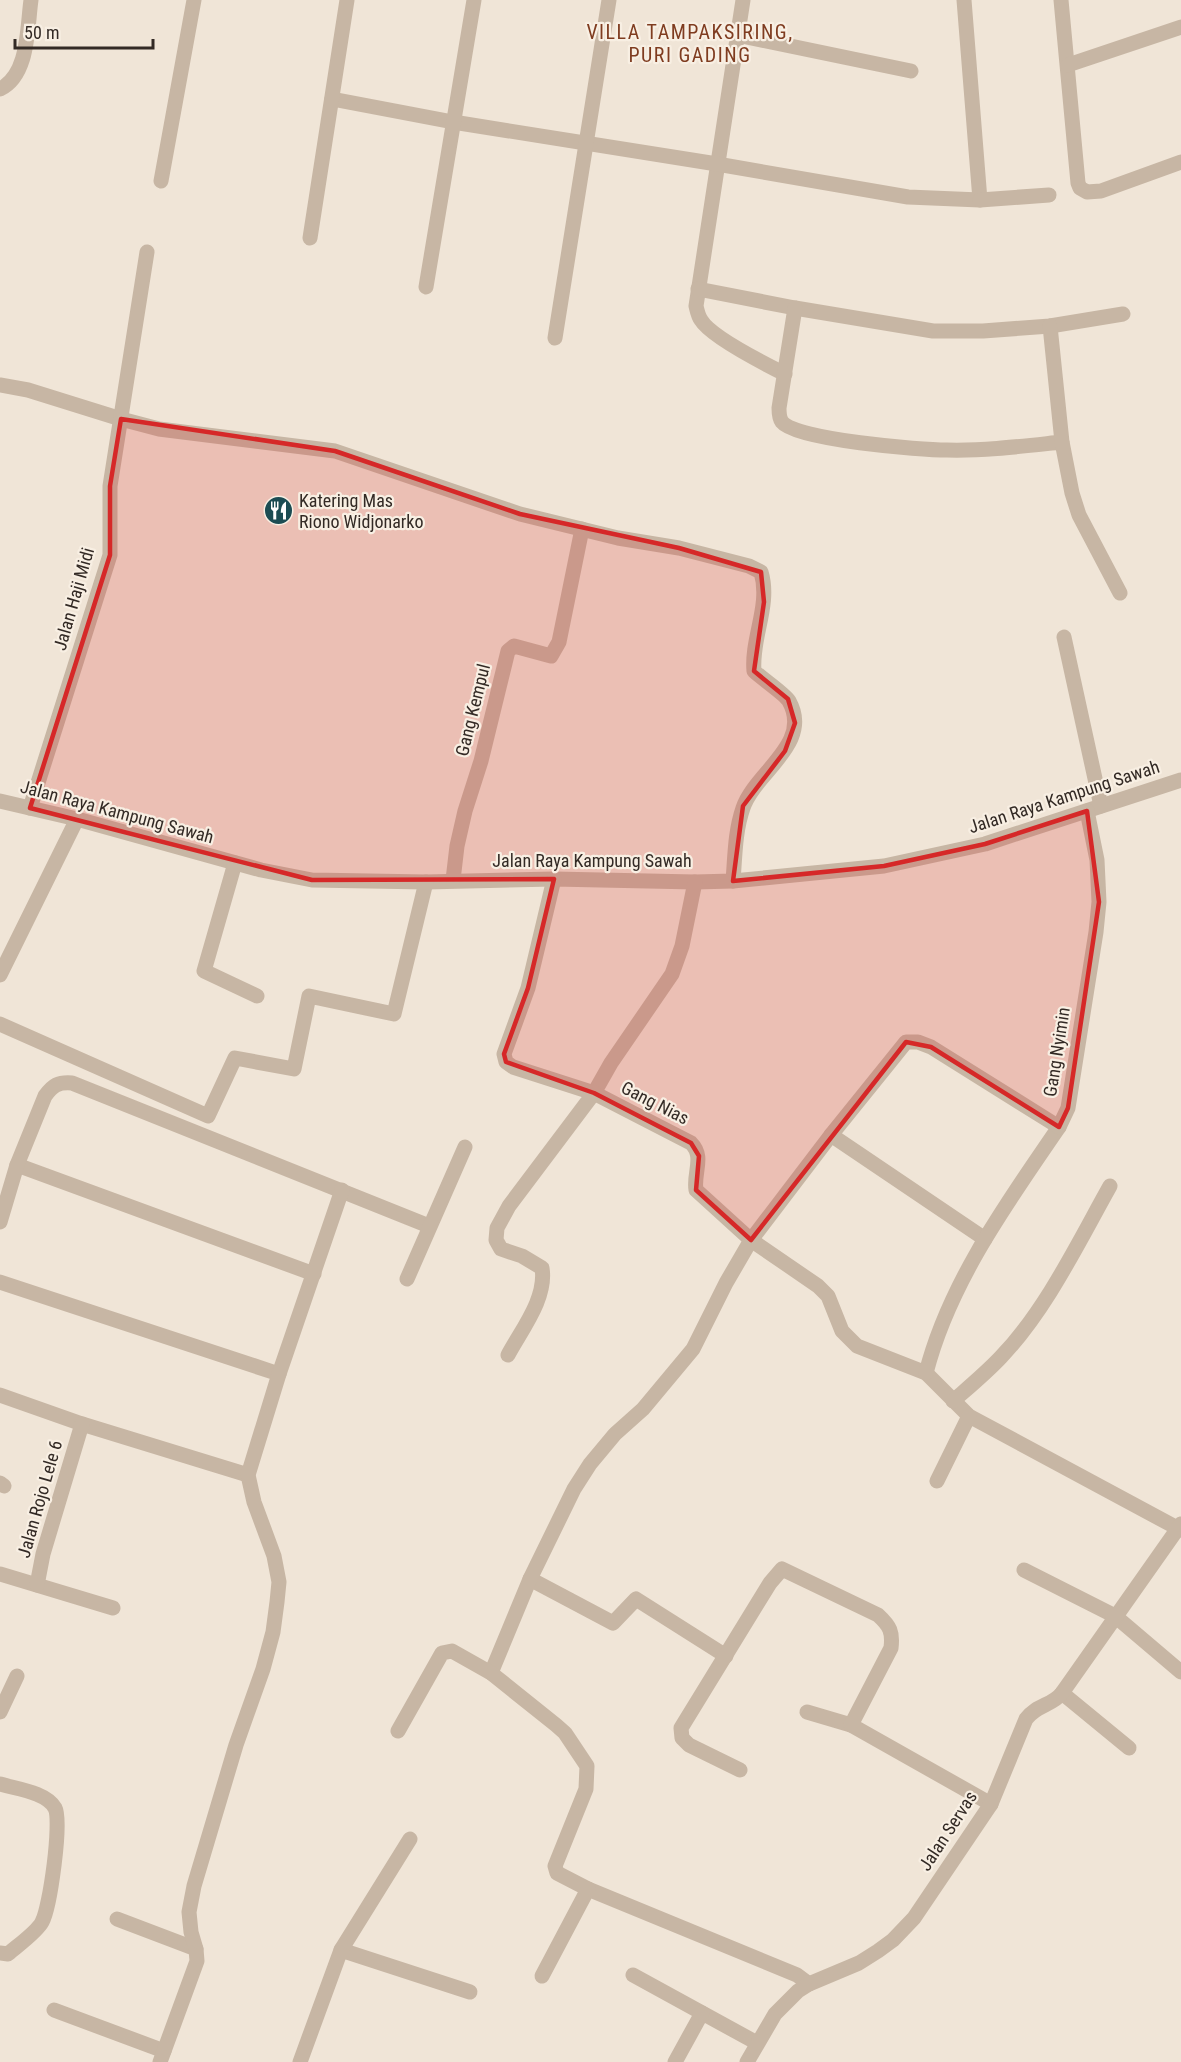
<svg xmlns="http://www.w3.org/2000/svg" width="1181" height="2062" font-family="'Roboto Condensed',sans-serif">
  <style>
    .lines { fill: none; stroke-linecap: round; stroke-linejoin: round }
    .minor { stroke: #c7b6a4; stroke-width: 15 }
    .marked { fill: #d62828; fill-opacity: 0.2; stroke: #d62828; stroke-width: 4.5; stroke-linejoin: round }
    .labels { text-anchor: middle; stroke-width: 4.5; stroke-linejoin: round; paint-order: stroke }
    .poi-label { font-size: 18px; fill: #332a25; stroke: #f8efe3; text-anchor: start }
    .street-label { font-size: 18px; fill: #332a25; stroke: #f8efe3 }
    .neighbourhood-label { font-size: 20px; letter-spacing: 1.5px; fill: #7f3c20; stroke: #f8efe3 }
  </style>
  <rect width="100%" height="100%" fill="#f0e5d7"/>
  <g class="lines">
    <g class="minor">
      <path d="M743 0 696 306C697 310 698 316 701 320 711 337 765 364 785 374"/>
      <polyline points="1061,0 1078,183 1080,188 1087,192 1101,191 1181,162"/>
      <polyline points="737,35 911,71"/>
      <polyline points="1068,65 1181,27"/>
      <path d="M0 89C29 75 27 28 31 0"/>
      <polyline points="332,99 453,122 717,164 908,197 980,200 964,0"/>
      <polyline points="161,181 194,0"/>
      <polyline points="980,200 1049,195"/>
      <polyline points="310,238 347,0"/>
      <polyline points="426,287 474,0"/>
      <polyline points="698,289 795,308 933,331 983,331 1050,326 1123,314"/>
      <path d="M795 308 779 408C779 413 779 418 782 422 796 440 921 450 947 450 985 451 1024 446 1062 442"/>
      <polyline points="1050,326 1062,442 1072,493 1079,515 1120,593"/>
      <polyline points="555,338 609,0"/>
      <path d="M0 385 28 390 121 419 159 429 335 451 520 514 618 538 679 548 749 566 761 572C771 605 751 638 754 671 761 678 785 694 789 701 813 744 755 772 743 808 735 831 735 856 733 881"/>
      <polyline points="1064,637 1101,806"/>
      <polyline points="0,801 77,819 261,870 312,880 426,882 554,879 695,882 733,881 884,866 985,844 1181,780"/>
      <polyline points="30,808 110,555 110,486 147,252"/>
      <polyline points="235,863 204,971 257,996"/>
      <polyline points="453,880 457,846 465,811 481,761 508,651 514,646 551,656 559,642 582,529"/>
      <path d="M695 882 682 946 672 974 611 1063 594 1093 691 1143C705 1157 693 1173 696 1190L751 1240 818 1286 828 1296 842 1331 857 1346 926 1373 969 1416 1181 1530"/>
      <polyline points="0,975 77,819"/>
      <polyline points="0,1024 208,1116 235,1058 294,1069 309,996 394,1014 426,882"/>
      <polyline points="831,1135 985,1239"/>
      <polyline points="17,1165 314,1274"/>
      <path d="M0 1222 17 1165 45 1096C53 1085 58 1082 72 1083L429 1226"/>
      <polyline points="407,1279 465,1147"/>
      <polyline points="0,1282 279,1374"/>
      <path d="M508 1355C522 1329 547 1298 542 1268L522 1256 501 1249 496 1240 497 1228 509 1206 594 1093 513 1067 506 1062 504 1054 528 988 554 879"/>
      <path d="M926 1373C949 1283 1007 1203 1059 1127L1068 1108 1096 932 1099 902 1097 860 1087 811"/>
      <polyline points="0,1395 82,1424 248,1475"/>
      <path d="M953 1401C969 1387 986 1373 1001 1357 1046 1310 1078 1243 1110 1186"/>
      <polyline points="937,1481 969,1416"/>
      <polyline points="0,1483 4,1486"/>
      <polyline points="1024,1570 1115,1616 1181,1672"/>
      <polyline points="0,1574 113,1608"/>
      <polyline points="530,1579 613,1623 636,1599 726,1656"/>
      <polyline points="37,1585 43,1554 82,1424"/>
      <polyline points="491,1673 530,1579 574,1489 590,1464 615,1434 643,1409 693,1349 726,1283 751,1240 831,1135 906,1042 918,1042 931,1047 1059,1127"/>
      <polyline points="1062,1693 1129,1748"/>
      <polyline points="0,1712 17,1676"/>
      <polyline points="807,1712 851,1725"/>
      <polyline points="398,1731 442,1653 452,1651 491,1673 556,1725 565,1733 587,1766 586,1789 555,1866 557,1873 588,1889 797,1975 809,1984"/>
      <path d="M740 1770 689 1745 682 1738 681 1728 770 1583 782 1569 878 1615C890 1626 893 1632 891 1648L851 1725 991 1804"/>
      <path d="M0 1784C16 1789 46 1792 55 1808 62 1821 50 1908 42 1922 37 1932 17 1946 8 1954L0 1953"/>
      <polyline points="117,1919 196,1949"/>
      <polyline points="341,1950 470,1992"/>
      <polyline points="633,1975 757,2043"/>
      <polyline points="542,1976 588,1889"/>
      <polyline points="54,2010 164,2051"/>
      <polyline points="160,2062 197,1961 196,1949 191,1932 189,1912 194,1886 236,1745 263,1669 273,1632 277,1602 279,1582 274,1556 254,1502 248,1475 279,1374 342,1190"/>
      <polyline points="300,2062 341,1950 410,1839"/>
      <polyline points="675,2062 702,2013"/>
      <path d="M747 2062 775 2014 798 1991 809 1984 859 1963 878 1951 893 1940 914 1918 991 1804 1026 1719C1037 1704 1052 1706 1062 1693L1181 1524"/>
    </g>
  </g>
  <path class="marked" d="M121 419 335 451 520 514 679 548 761 572 764 602 754 671 788 699 795 723 785 751 743 806 733 881 884 866 985 844 1087 811 1099 902 1068 1108 1059 1127 931 1047 906 1042 751 1240 696 1190 699 1156 691 1143 594 1093 506 1062 504 1054 528 988 554 879 312 880 30 808 110 555V486Z"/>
  <defs>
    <symbol id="restaurant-disc" viewBox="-11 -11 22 22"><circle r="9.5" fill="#1c4c53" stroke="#f8efe3"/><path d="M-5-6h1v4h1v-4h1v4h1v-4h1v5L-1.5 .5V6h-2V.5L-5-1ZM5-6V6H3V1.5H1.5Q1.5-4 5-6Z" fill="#fff"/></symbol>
  </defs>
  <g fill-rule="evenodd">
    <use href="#restaurant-disc" x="262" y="494" width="33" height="33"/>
  </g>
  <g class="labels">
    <g class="poi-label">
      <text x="299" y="507">Katering Mas<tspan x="299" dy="21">Riono Widjonarko</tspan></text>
    </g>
    <g class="street-label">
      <text transform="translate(74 599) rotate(-74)" y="6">Jalan Haji Midi</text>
      <text transform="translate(473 710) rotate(-76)" y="6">Gang Kempul</text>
      <text transform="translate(1064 797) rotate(-18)" y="6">Jalan Raya Kampung Sawah</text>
      <text transform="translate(117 812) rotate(15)" y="6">Jalan Raya Kampung Sawah</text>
      <text x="592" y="867">Jalan Raya Kampung Sawah</text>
      <text transform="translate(1057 1052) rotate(-81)" y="6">Gang Nyimin</text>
      <text transform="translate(655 1103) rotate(27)" y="6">Gang Nias</text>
      <text transform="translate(40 1499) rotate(-74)" y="6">Jalan Rojo Lele 6</text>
      <text transform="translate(948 1831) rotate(-57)" y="6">Jalan Servas</text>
    </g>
    <g class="neighbourhood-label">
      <text x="690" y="39">VILLA TAMPAKSIRING,<tspan x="690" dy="23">PURI GADING</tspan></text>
    </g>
  </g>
  <path d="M15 39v9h138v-9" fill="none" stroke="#332a25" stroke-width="3"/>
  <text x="24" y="39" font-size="18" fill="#332a25" stroke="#f8efe3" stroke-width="4.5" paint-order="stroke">50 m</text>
</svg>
